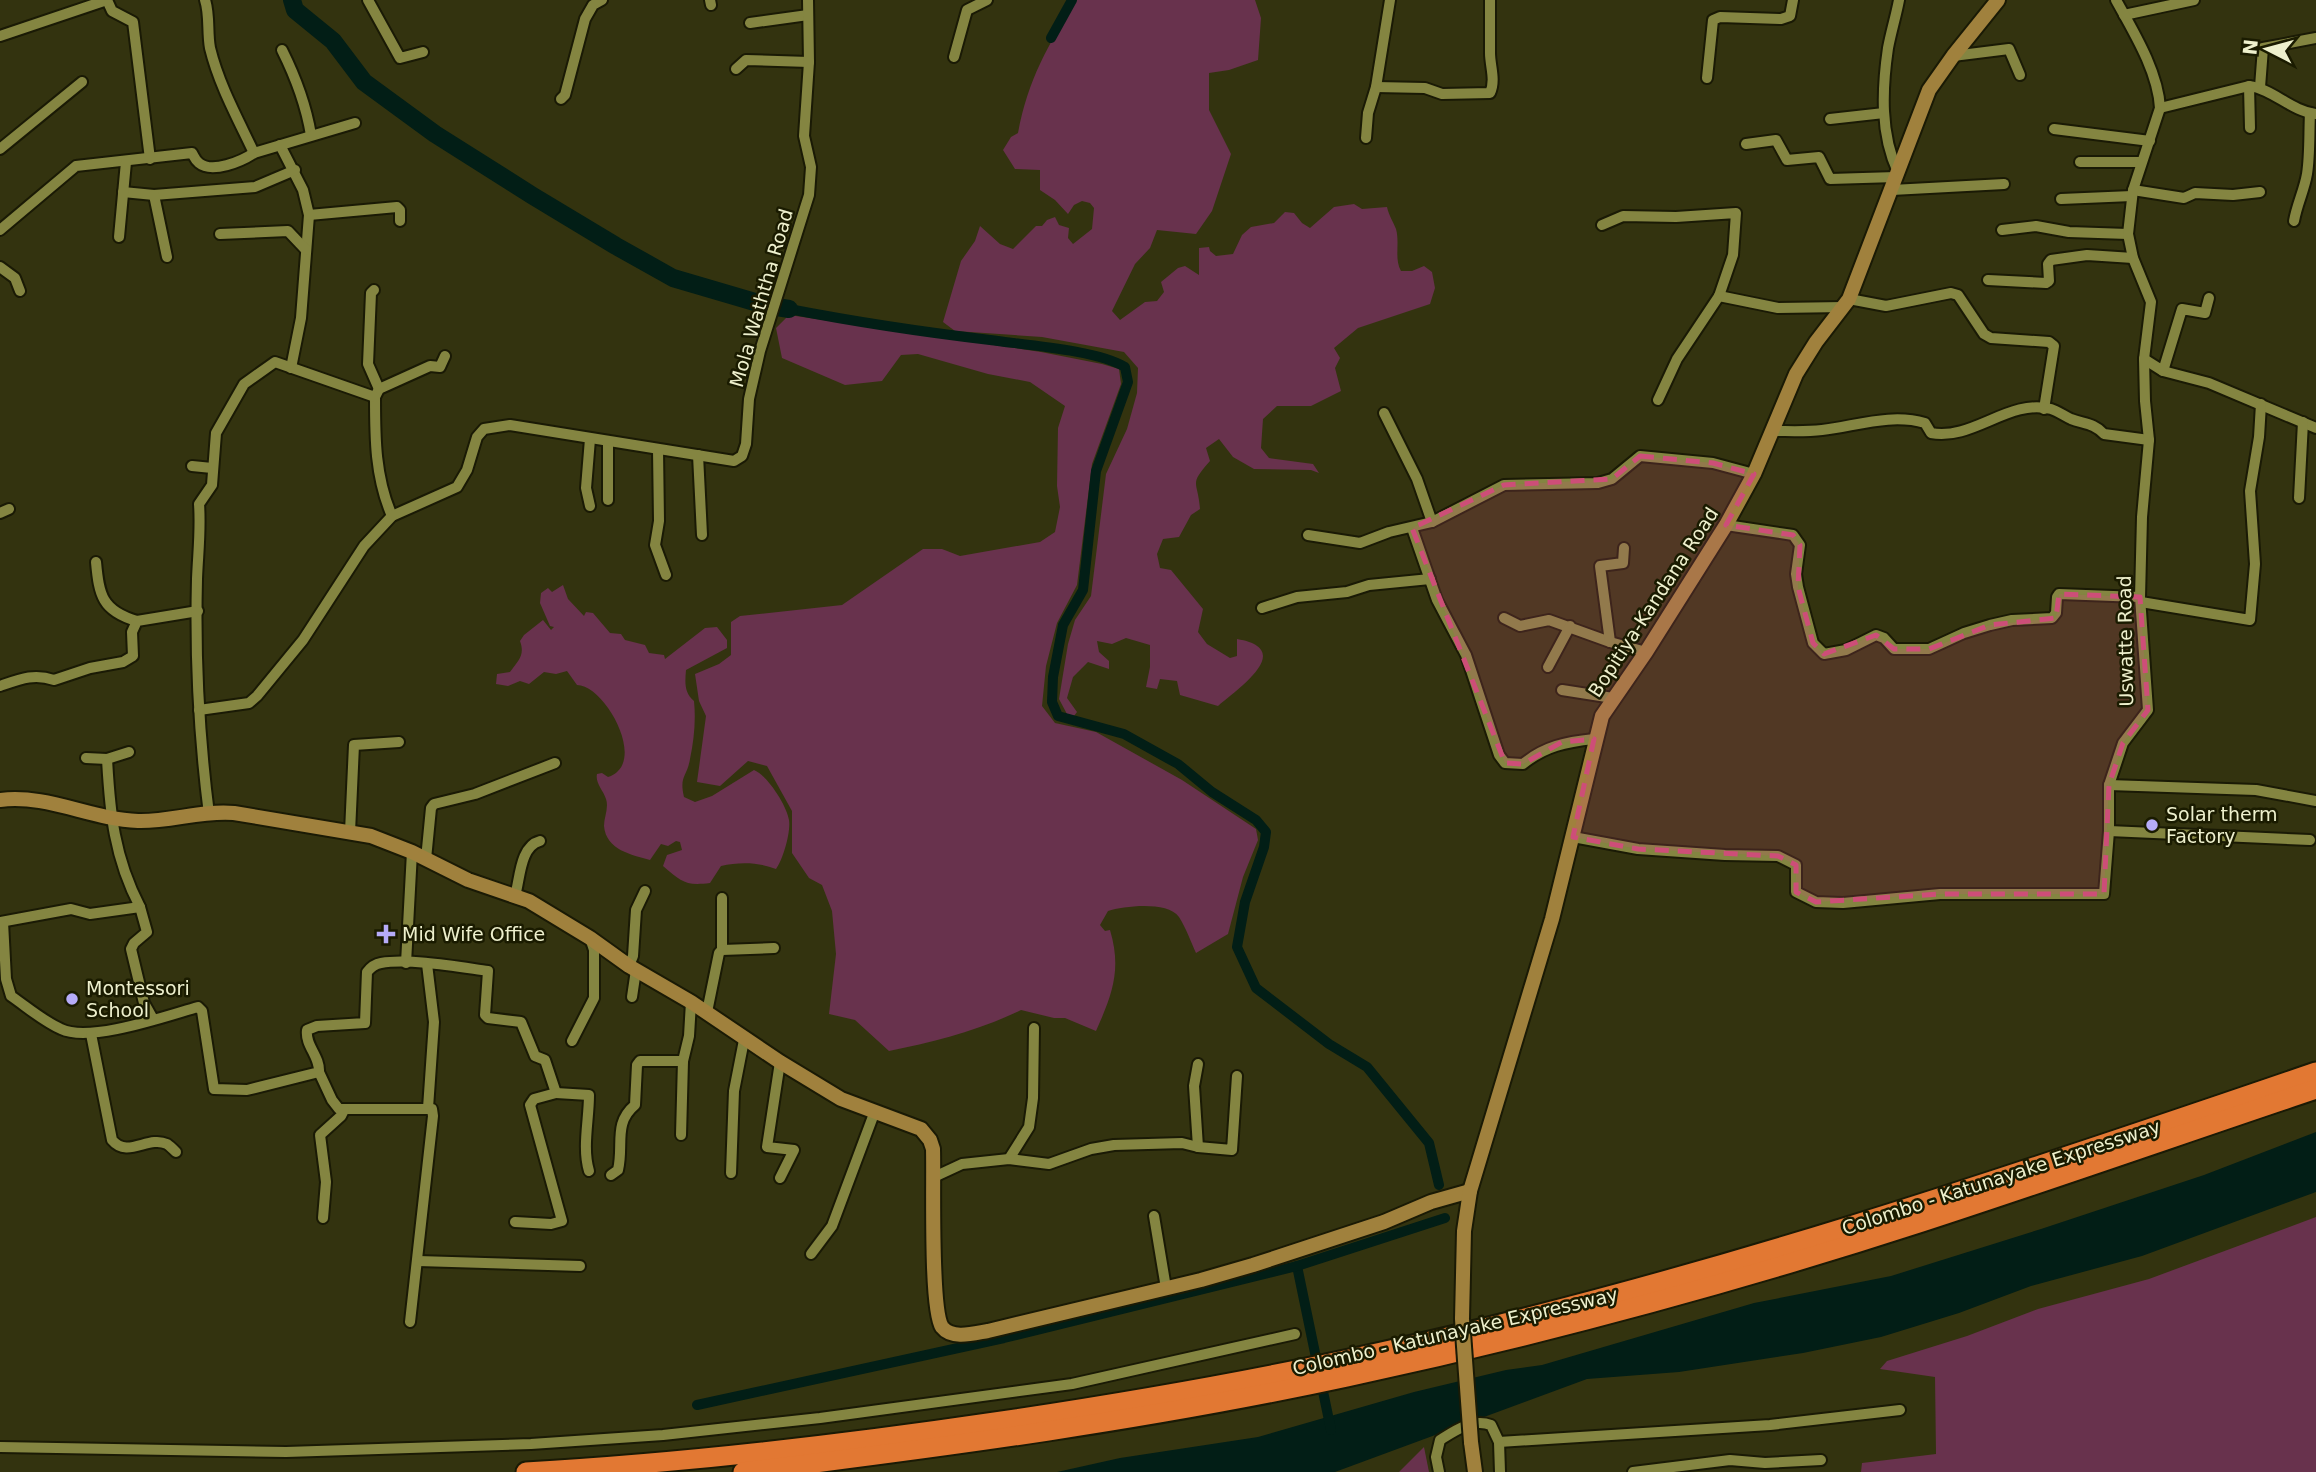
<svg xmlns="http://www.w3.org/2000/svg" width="2316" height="1472" font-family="'DejaVu Sans',sans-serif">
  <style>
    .green { fill: #68324d }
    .water { fill: #021e16 }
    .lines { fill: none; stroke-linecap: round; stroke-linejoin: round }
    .canal { stroke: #021e16; stroke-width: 10 }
    .river { stroke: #021e16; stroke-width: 18 }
    .street-casing { stroke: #1a1a05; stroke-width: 14 }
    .secondary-casing { stroke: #1a1a05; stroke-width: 18 }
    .highway-casing { stroke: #1a1a05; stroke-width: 23 }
    .street { stroke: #848541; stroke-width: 10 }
    .secondary { stroke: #a0813d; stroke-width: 14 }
    .highway { stroke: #e27833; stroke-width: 19 }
    .secondary-bridge-casing { stroke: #1a1a05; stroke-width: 18; stroke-linecap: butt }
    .secondary-bridge { stroke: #a0813d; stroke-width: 14 }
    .marked { fill: #cd4e78; fill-opacity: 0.2; stroke: #cd4e78; stroke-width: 5; stroke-dasharray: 14 9; stroke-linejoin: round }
    .poi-dot { fill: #b6acf8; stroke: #1a1b00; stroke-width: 2.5 }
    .labels { text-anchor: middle; stroke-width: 5; stroke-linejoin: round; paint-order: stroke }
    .street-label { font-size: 19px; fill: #eef0cd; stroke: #1a1b00 }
    .poi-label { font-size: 19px; fill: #eef0cd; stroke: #1a1b00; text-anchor: start }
  </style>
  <rect width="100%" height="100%" fill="#33330f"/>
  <g class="green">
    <path d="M1077 0H1255L1261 18 1258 60 1229 70 1209 73V110L1231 154 1212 211 1196 234 1157 230 1150 248 1135 264 1112 311 1120 320 1145 302 1157 301 1164 292 1161 282 1178 268 1185 266 1199 275V248L1209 247 1210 251 1216 256 1233 254 1242 235 1251 227 1274 223 1285 212 1294 213 1302 223 1310 228 1334 207 1354 204 1362 209 1387 207C1389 216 1393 221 1396 229 1400 243 1394 259 1401 271H1412L1424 266 1432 272 1435 288 1430 304 1358 328 1334 348 1340 358 1335 368 1341 391 1311 406H1277L1263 419 1261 448 1269 458 1313 464 1319 473 1311 470 1254 469 1233 457 1219 439 1206 448 1210 461C1188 486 1198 480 1200 509L1191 515 1179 537 1163 539 1157 554 1160 568 1171 570 1203 609 1198 632 1207 644 1230 658 1237 656V639C1296 649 1239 688 1218 706L1180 695 1177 681 1160 679 1157 689 1146 687 1150 667V645L1126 638 1112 644 1097 641 1099 652 1109 661V669L1088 662 1073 677 1067 698 1077 712 1074 716 1067 714 1059 699 1068 644 1075 620 1091 596 1106 474 1127 429 1137 393 1138 368 1124 352 1042 337 955 331 943 322 961 261 975 241 980 226 1000 244 1013 249 1036 226H1042L1047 220 1055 217 1059 225 1069 228 1068 238 1073 244 1092 229 1094 208 1090 203 1082 201 1074 205 1068 214 1055 200 1040 190V170L1015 169 1003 150 1011 137 1018 133C1028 80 1048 44 1077 0Z"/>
    <path d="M789 315 1041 352 1102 364 1119 369 1121 384 1092 464 1077 585 1057 623 1046 666 1042 706 1055 723 1096 732 1182 780 1256 829 1258 840 1243 877 1228 934 1196 953C1191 942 1186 928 1179 917 1167 901 1125 906 1108 911L1100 925 1105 931 1110 930C1122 970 1112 995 1096 1031L1065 1018H1054L1021 1010C980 1030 934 1042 889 1051L855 1020 829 1014 836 954 832 911 822 885 809 878 792 853V811L767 766 748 761 720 786 697 782 706 716 699 701 695 674 719 664 731 655V622L740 616 842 605 923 549H942L960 556 1040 542 1055 532 1060 507 1057 486 1058 428 1065 406 1030 382 988 374 918 354 901 355 882 381 845 385 782 358 776 328Z"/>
    <path d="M563 585 568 599 584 616 586 612 593 613 610 633 621 634 625 640 645 645 649 653 664 655 665 659 705 628 717 627 727 640V648L686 670C685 682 684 693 694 701 696 720 694 740 690 759 687 777 679 776 684 797L695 802 712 796 754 770C767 775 787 806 789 820 791 832 783 860 776 869 758 862 739 862 721 866L710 883C685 886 682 882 663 866L667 855 682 850 680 842 676 841 668 846 661 844 650 860C632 855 606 850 604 826 604 817 609 808 606 799 603 790 595 783 597 774L602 773 608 777C649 764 605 685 577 685L567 671 556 674 544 672 529 684 520 681 508 686 496 684 497 674 510 672C519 660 525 655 520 641L524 635 543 620 551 630 554 627 550 626 540 603 541 593 548 588 552 592Z"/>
    <polygon points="2316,1217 2316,1472 1861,1472 1862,1463 1936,1454 1935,1377 1880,1369 1887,1361 1967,1336 2038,1309 2149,1279"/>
    <polygon points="1424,1447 1429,1472 1399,1472"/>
  </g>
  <polygon class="water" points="2316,1132 2316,1192 2142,1256 2031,1286 1959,1313 1881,1337 1803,1353 1679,1372 1587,1379 1335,1472 1057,1472 1120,1458 1258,1437 1414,1392 1506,1370 1542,1365 1754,1303 1891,1276 2041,1229 2204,1175"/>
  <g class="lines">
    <g class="canal">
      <polyline points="1051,38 1072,0"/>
      <path d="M789 309C856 322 923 332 990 340 1025 345 1097 350 1125 367L1128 382 1096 471 1083 590 1063 625 1053 677 1052 702 1058 716 1124 734 1178 764 1212 792 1256 820 1266 832 1264 847 1245 902 1237 947 1256 988 1329 1044 1367 1067 1429 1143 1439 1185"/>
      <polyline points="1297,1266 1331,1430"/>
      <polyline points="697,1405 1004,1338 1297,1266 1445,1218"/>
    </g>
    <polyline class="river" points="292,0 295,10 333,41 364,82 435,134 533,196 616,246 673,278 765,305 789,309"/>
    <defs>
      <g id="street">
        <polyline points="107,0 112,11 133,22 150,159"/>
        <path d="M205 0C210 15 207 32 210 48 219 85 238 119 254 153"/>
        <polyline points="368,0 400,58 423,52"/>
        <polyline points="710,0 711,5"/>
        <polyline points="2124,15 2194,0"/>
        <polyline points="750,23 808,15"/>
        <polyline points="0,36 107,0"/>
        <path d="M282 50C296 78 306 105 311 135"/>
        <polyline points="1953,56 2009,49 2020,75"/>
        <polyline points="954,57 967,10 987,0"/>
        <polyline points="736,69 746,60 809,62"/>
        <polyline points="1707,78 1713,20 1720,17 1781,19 1790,16 1793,0"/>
        <polyline points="2249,86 2250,128"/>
        <path d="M1376 87 1425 88 1442 94 1490 93C1496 80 1490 66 1490 53 1490 35 1490 18 1490 0"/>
        <polyline points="2260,87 2263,48 2316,38"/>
        <polyline points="561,99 565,95 585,19 593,5 602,0"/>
        <path d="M2160 108 2249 86C2273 89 2291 111 2316 114"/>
        <polyline points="1830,119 1884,113"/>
        <polyline points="2054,129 2150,141"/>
        <polyline points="1366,138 1368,113 1376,87 1390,0"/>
        <polyline points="1746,144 1776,140 1787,160 1819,157 1830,179 1896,177"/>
        <polyline points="280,145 303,190 309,215 301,318 291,368"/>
        <polyline points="0,149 82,82"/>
        <polyline points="2080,162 2141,162"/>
        <path d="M1898 172C1880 134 1882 89 1888 48 1891 32 1896 16 1899 0"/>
        <polyline points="1892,190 2004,184"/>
        <polyline points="2133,190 2184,198 2195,193 2233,195 2260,192"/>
        <polyline points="123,192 154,195 255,187 295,170"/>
        <polyline points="154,195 167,257"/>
        <polyline points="2061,199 2132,196"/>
        <polyline points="309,215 397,207 400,210 400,221"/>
        <path d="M2294 221C2297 204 2304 191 2307 174 2310 155 2309 133 2310 113"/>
        <polyline points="1602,225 1623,216 1676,217 1736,213 1733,255 1719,296 1677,359 1658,400"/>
        <path d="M0 230 76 166 192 153C194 156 195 160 199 163 212 174 242 161 254 153L355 123"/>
        <polyline points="2002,230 2036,226 2069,232 2128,234"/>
        <polyline points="220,234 288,231 306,250"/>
        <polyline points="119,237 126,162"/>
        <polyline points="0,267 15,278 20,291"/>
        <polyline points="1988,280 2046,283 2049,281 2048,264 2051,260 2087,255 2133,258"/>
        <polyline points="374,290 371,293 368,364 379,389"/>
        <polyline points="1719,296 1778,308 1844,307"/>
        <polyline points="1849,299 1886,306 1951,293 1958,295 1984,334 1991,338 2049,342 2054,346 2044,409"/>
        <polyline points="2144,359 2163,371 2209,383 2316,428"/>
        <polyline points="2163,371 2182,309 2205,313 2209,298"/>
        <polyline points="1384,413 1417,479 1432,522"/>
        <path d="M1773 431C1789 431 1806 432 1822 430 1856 426 1891 413 1925 423L1931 433C1973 441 2009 398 2051 409 2058 411 2064 416 2071 419 2084 424 2094 423 2104 434L2149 440"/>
        <polyline points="590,439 586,488 590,506"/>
        <polyline points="658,450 659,521 655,545 666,575"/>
        <polyline points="698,455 702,535"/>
        <polyline points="192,466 212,468"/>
        <polyline points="2299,498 2303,422"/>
        <polyline points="608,500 608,442"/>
        <polyline points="0,513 9,509"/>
        <path d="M392 516C375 477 375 438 375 397L379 389 430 366 440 367 445 356"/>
        <polyline points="1726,525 1793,535 1800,545 1796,574 1798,587 1813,643 1824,654 1846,650 1876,635 1884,638 1894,649 1929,649 1964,633 1990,625 2012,620 2052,618 2056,613 2057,597 2059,594 2140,597"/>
        <path d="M1412 528 1437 600 1466 655 1499 755 1505 763 1523 764C1545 746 1566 742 1594 739"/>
        <polyline points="1308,535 1360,543 1389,532 1432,522 1504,485 1598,483 1612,479 1640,456 1713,463 1754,474"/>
        <path d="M96 562C99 595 102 611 137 621"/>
        <polyline points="2141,602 2250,620 2255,564 2250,491 2259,437 2261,404"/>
        <polyline points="1262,608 1297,597 1347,592 1369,585 1430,579"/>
        <polyline points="1504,618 1520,626 1549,620 1610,642 1646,652"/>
        <polyline points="1610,642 1600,566 1623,563 1624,548"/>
        <polyline points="1548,667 1570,626"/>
        <path d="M0 686C20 679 34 673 54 680L90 668 123 662 133 656 132 632 137 621 198 611"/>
        <polyline points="1562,690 1613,698"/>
        <polyline points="199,710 249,703 257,696 303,640 364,546 392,516 457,487 467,470 477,437 484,429 510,425 734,461 742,456 746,444 749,399 760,351 809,195 811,167 804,136 809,62 808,0"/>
        <polyline points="86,758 107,759 129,752"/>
        <polyline points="2109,785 2256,790 2316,801"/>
        <path d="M209 814C199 736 195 657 197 579 198 553 201 530 199 504L212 485 216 433 244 384 275 362 375 397"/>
        <polyline points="2109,831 2310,840"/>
        <polyline points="350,832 354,745 399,742"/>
        <path d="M1573 837 1638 849 1725 855 1778 856 1796 865V892L1816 902 1843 903 1940 894H2104L2109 831V785L2123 743 2148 710 2140 597 2142 517 2149 440 2145 401 2144 359 2151 302 2133 258 2128 234 2133 190 2160 108C2158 71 2133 31 2116 0"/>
        <polyline points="426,859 431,808 434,804 475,794 555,763"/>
        <path d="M515 896C520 879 520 846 540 841"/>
        <polyline points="140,907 147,932 134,943 131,949 144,1003 153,1019"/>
        <path d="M0 922 71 909 90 914 140 907C114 857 110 813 107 759"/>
        <path d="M3 922 6 979 11 996C27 1007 43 1021 61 1029 90 1043 166 1016 198 1007L202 1011 214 1089 247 1090 319 1072C320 1056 305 1046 307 1030L317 1026 365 1023 367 972C371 967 375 964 381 963 409 958 459 967 488 971L485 1015 488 1018 521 1022 535 1056 545 1060 556 1093 534 1099 530 1105 562 1221 551 1224 515 1222"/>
        <polyline points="722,950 722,898"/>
        <polyline points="406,963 412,852"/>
        <polyline points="427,964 434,1022 428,1108"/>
        <polyline points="629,966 633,956 636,910 645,891"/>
        <polyline points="632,997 636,970"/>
        <polyline points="707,1012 719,953 722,950 774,948"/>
        <path d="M91 1034 112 1140C128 1159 148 1135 167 1144 170 1146 173 1149 176 1152"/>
        <polyline points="572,1041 594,998 594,950 590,938"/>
        <polyline points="1198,1064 1194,1086 1198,1147"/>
        <polyline points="319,1072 332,1100 339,1109 432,1109 433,1116 410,1322"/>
        <path d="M556 1093 589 1095C589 1120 582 1148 589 1171"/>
        <polyline points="681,1135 683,1061"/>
        <polyline points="1009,1159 1029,1127 1033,1098 1034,1028"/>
        <polyline points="731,1173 734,1091 744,1040"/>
        <path d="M611 1175 618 1170C624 1145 613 1123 635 1105L637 1065 640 1061H683L689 1036 691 1002"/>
        <polyline points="934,1177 962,1164 1009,1159 1049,1164 1091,1149 1114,1145 1182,1143 1198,1147 1232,1150 1237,1076"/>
        <polyline points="780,1178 794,1150 767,1147 780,1062"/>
        <polyline points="1154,1216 1166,1288"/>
        <polyline points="323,1218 326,1182 320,1135 341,1116 344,1110"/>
        <polyline points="811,1254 832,1226 875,1111"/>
        <polyline points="418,1261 580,1266"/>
        <polyline points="1499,1442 1770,1425 1900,1410"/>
        <polyline points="0,1447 286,1452 531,1444 663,1435 820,1418 1072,1384 1295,1334"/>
        <path d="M1439 1472 1436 1457 1440 1440C1456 1430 1473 1418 1491 1425L1499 1442 1500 1472"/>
        <polyline points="1633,1472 1730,1460 1765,1463 1821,1460"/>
      </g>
      <g id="secondary">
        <path d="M0 800C48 794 90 819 138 821 170 822 202 810 234 813L371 836 412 852 468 880 529 901 590 938 629 966 691 1002 780 1062 841 1099 921 1129 930 1140 933 1149C934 1179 930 1309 942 1327 952 1340 975 1333 988 1331L1201 1280 1253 1265 1384 1222 1431 1202 1470 1191"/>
        <polyline points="1462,1319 1464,1231 1470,1191 1552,919 1602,716 1646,652 1726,525 1754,474 1796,374 1816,342 1849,299 1929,90 1953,56 1998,0"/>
        <polyline points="1471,1442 1475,1472"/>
      </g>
      <g id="highway">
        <path d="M526 1472C683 1463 839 1445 995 1422 1123 1403 1251 1381 1377 1353 1696 1283 2007 1178 2316 1072"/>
        <path d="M743 1472C946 1447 1148 1420 1347 1377 1541 1335 1734 1283 1922 1222 2054 1179 2185 1133 2316 1089"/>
      </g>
    </defs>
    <use href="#street" class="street-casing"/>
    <use href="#secondary" class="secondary-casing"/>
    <use href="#highway" class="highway-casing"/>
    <use href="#street" class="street"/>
    <use href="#secondary" class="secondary"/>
    <use href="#highway" class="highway"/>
    <defs>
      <polyline id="secondary-bridge" points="1462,1319 1471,1442"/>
    </defs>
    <use href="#secondary-bridge" class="secondary-bridge-casing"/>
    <use href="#secondary-bridge" class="secondary-bridge"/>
  </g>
  <path class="marked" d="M1640 456 1713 463 1754 474 1726 525 1793 535 1800 545 1798 587 1813 643 1824 654 1876 635 1894 649H1929L1990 625 2056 618 2059 594 2140 597 2148 710 2123 743 2109 785 2104 894H1940L1816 902 1796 892V865L1778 856 1638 849 1573 837 1594 739 1562 742 1523 764 1505 763 1412 528 1504 485 1612 479Z"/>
  <g class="poi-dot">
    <circle cx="2152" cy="825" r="7"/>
    <path d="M382.5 923.5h7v7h7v7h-7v7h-7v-7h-7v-7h7z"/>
    <circle cx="72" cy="999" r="7"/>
  </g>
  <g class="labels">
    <g class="street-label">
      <text transform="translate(761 298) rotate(-74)" y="7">Mola Waththa Road</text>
      <text transform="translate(1653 602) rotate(-57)" y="7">Bopitiya-Kandana Road</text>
      <text transform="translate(2125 641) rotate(-91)" y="7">Uswatte Road</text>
      <text transform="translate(2001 1177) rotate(-18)" y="7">Colombo - Katunayake Expressway</text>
      <text transform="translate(1455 1331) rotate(-13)" y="7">Colombo - Katunayake Expressway</text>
    </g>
    <g class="poi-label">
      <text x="2166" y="821">Solar therm<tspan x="2166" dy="22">Factory</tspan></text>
      <text x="402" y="941">Mid Wife Office</text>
      <text x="86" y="995">Montessori<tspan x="86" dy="22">School</tspan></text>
    </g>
  </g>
  <g transform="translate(2267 49) rotate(276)" stroke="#1a1b00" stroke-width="5" paint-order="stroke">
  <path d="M0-5L12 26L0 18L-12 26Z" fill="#eef0cd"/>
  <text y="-10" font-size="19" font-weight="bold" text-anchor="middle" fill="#eef0cd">N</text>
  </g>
</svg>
